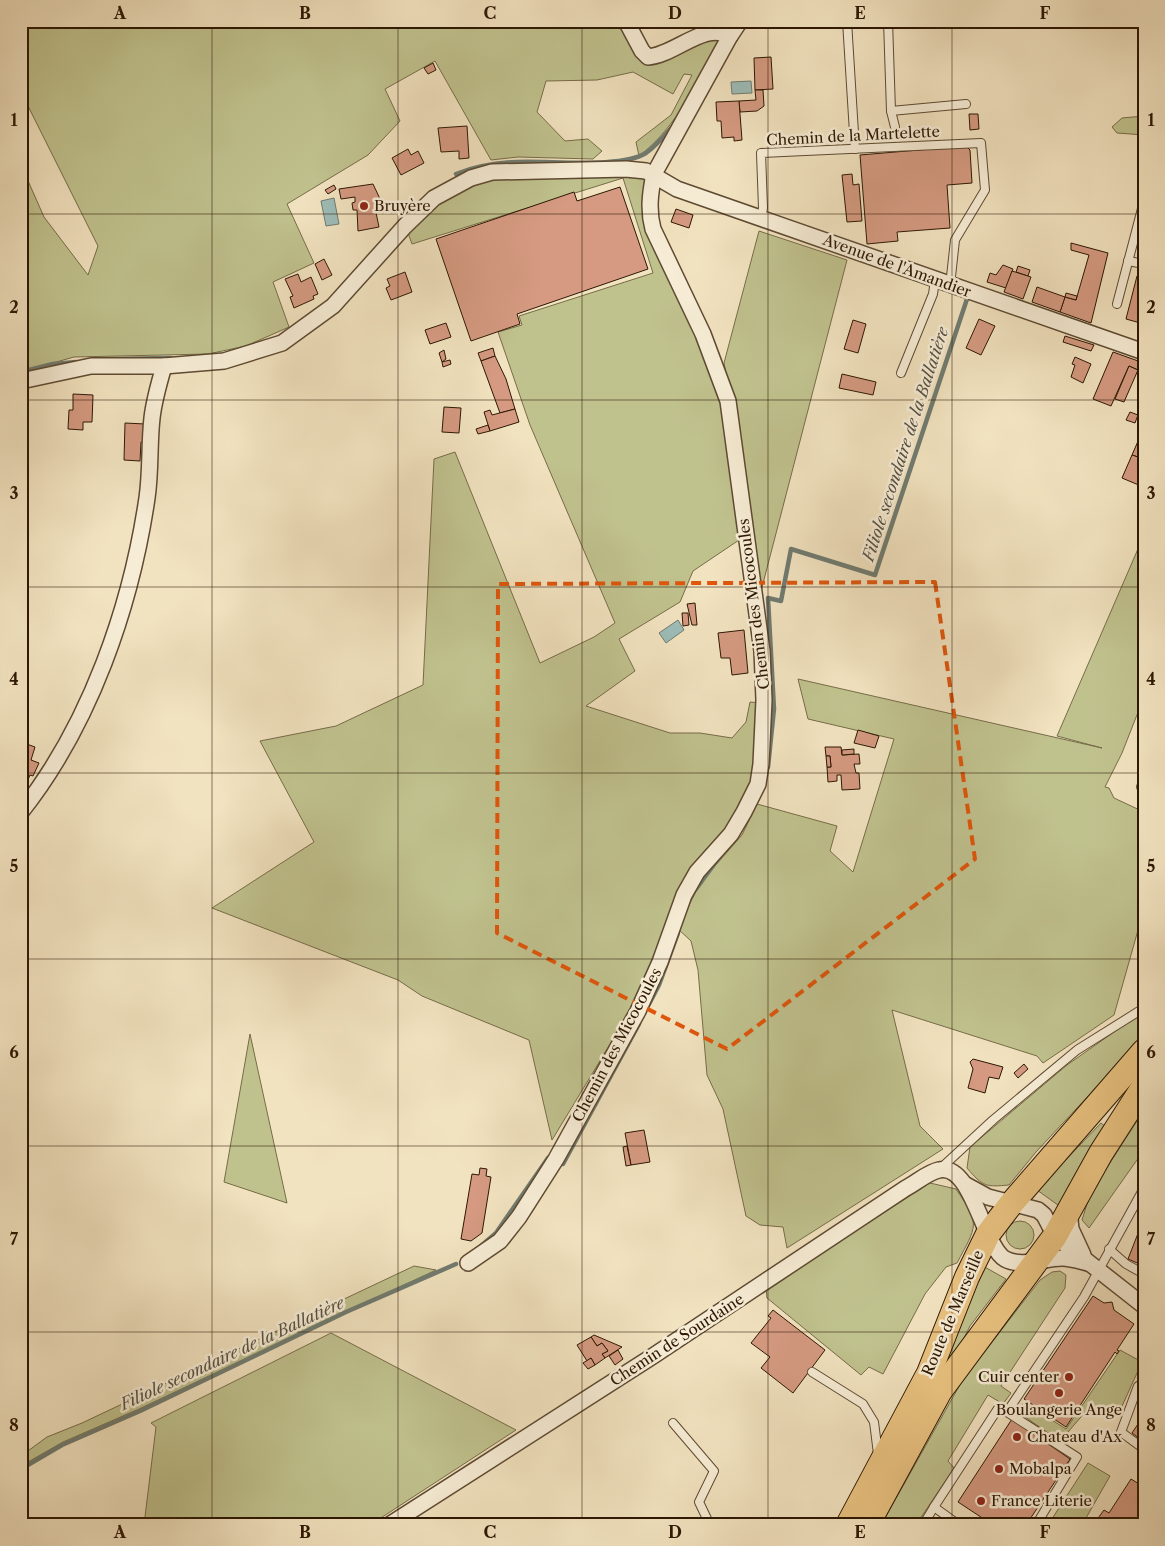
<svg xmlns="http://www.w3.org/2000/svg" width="1165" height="1546" font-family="'Libre Caslon Text',serif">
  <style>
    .green { fill: #c0c28e; stroke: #766c48 }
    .water { fill: #9dbdb9; stroke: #707b70 }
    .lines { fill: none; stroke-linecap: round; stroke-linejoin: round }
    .stream { stroke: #707b70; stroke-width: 4.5 }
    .building { fill: #d59a81; stroke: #2d1703 }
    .lane-casing { stroke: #5e4a32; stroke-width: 10 }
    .street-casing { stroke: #5e4a32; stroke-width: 18 }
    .primary-casing { stroke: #2d1703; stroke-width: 26 }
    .lane { stroke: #f7edd6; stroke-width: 8 }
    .street { stroke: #f7edd6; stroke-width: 15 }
    .primary { stroke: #e9c280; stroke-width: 24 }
    .marked { fill: none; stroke: #df560c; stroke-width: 4; stroke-dasharray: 10 6; stroke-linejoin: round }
    .grid { fill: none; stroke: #2d1703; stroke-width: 1; stroke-opacity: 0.55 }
    .poi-dot { fill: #8f2418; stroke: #f7edd6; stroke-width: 2 }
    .labels { text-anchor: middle; stroke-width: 5; stroke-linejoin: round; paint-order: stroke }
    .street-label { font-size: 15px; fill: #2d1703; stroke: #f7edd6 }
    .poi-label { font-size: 15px; fill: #2d1703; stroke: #f7edd6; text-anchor: start }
    .water-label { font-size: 16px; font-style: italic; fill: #545143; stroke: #f7edd6 }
    .neatline { fill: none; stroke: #2d1703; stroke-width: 2 }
    .grid-label { font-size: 16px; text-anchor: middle; font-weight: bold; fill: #2d1703 }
  </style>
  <rect width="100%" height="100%" fill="#f2e3c0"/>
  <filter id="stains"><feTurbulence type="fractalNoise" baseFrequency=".004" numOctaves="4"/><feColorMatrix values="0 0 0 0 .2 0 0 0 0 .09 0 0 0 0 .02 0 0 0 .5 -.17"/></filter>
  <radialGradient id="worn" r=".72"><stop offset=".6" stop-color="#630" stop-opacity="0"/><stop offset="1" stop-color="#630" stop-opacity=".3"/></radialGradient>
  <g class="green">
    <path d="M21 21H413L415 24 423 21H620L648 63H656L705 37 720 39C698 81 677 127 639 156L636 142 671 115 692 75 684 74 673 94 633 72 597 80 546 81 537 112 565 141 588 139 602 151 593 159 518 157 491 160 435 61 385 89 400 121 368 155 287 204 314 263 273 282 289 327 246 346 208 354 74 357 21 372V165L44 217 88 275 98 246 21 92Z"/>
    <polygon points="1144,116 1144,135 1117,133 1112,127 1122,118"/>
    <path d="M623 174 645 179 643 208 711 365 721 406 742 538 693 571 680 602 619 639 635 671 586 706 670 733H700L732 738 746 722 750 702 761 703 756 760 749 789 728 827 707 855 646 985 552 1140 529 1040 422 996 398 980 212 908 314 842 260 741 336 726 423 685 434 459 455 452 540 663 594 637 615 623 530 425 498 332 522 325 519 316 653 273 623 178 412 244 408 233C423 218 439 201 458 192 503 169 573 175 623 174Z"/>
    <polygon points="759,231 847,260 760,595 734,415 724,363"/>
    <polygon points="1144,535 1144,697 1122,753 1105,787 1109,788 1114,798 1144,812 1144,909 1114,1015 1043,1063 1037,1056 892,1010 920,1126 943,1149 787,1248 783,1227 760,1225 746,1216 723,1109 707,1075 698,970 691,941 677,928 701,882 742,835 757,804 837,826 830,851 853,872 894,739 808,719 798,679 1102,748 1057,736"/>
    <path d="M1144 1011V1036L1036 1152 1009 1185C986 1187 983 1187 967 1168L970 1147 1067 1065Z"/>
    <polygon points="250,1034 287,1203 224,1182"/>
    <polygon points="1144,1110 1144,1150 1089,1228 1082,1220 1090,1194"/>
    <polygon points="1101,1123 1107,1128 1062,1208 1037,1190"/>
    <path d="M930 1183 956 1189C981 1225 977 1225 957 1263L946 1267 925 1294 883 1374 869 1367 861 1375 767 1298 766 1288Z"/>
    <polygon points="21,1220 28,1247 21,1273"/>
    <circle cx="1020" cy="1235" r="14"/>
    <polygon points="414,1266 436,1270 139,1409 63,1442 21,1466 21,1456 47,1437 82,1423"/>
    <polygon points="983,1266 1006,1279 970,1326 957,1352 934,1385"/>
    <polygon points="1060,1271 1066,1275 1065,1288 1001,1386 1011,1393 1003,1404 988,1395 948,1461 954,1468 916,1525 881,1525 962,1381 1040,1280 1052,1272"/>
    <polygon points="331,1333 516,1430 370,1525 144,1525 156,1427 151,1423"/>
    <polygon points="1120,1350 1142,1362 1118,1415 1087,1410 1068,1432 1055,1438 1021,1414 1019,1410 1024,1402 1066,1429"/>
    <polygon points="1088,1463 1110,1476 1082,1525 1048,1525"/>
  </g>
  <g class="water">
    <polygon points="751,81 752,93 732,94 731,82"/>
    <polygon points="334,198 339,224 326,226 321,201"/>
    <polygon points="678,620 684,630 666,643 659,633"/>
  </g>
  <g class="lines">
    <g class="stream">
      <path d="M456 174C476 166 495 163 516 162 548 160 621 169 646 153 656 146 665 135 673 126"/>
      <polyline points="112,359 171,358"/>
      <polyline points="21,372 53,364 76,362"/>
      <polyline points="768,767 774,709 768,598 781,601 791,549 875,575 967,299"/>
      <polyline points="696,889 718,859"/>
      <polyline points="648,1006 659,985 678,933"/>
      <polyline points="563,1164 639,1024"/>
      <polyline points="481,1246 496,1233 548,1158"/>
      <polyline points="21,1469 62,1445 140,1411 346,1312 456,1264"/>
    </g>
  </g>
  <g class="building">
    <polygon points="771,57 773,89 755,90 754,58"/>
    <polygon points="433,63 436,70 428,74 424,68"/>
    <polygon points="755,90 763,90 764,106 757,111 740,112 739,101 756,100"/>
    <polygon points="739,101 742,140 734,141 734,137 722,138 721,121 717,121 716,102"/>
    <polygon points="969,114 978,114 979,129 970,130"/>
    <polygon points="467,126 469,158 459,159 459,151 441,152 438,128"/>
    <polygon points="966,146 970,150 972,183 947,185 950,228 897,232 898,241 867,244 860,155"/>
    <polygon points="408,149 411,155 418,151 424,163 401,175 392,158"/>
    <polygon points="852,174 853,185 859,184 862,221 847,222 842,175"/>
    <polygon points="373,184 381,201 374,203 379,227 358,231 357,210 353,210 352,203 355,202 355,197 341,199 339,189"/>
    <polygon points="334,185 336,189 328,194 325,190"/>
    <polygon points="620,187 648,269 517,314 520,324 471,341 436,239 574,192 577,201"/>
    <polygon points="676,209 693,215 689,228 671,222"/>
    <polygon points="1071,243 1108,253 1091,323 1060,312 1065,297 1076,300 1089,255 1071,250"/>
    <polygon points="324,259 332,275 322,280 315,264"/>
    <polygon points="1003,265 1013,269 1006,288 987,282 990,273 996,275"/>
    <polygon points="1018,266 1030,270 1028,276 1016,272"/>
    <polygon points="1012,271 1031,277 1023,299 1004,292"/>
    <polygon points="405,272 412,292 391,300 386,288 390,286 387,279"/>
    <polygon points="298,274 301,282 311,277 318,294 313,296 314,299 294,308 290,297 293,296 285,279"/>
    <polygon points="1137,276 1144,277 1144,324 1126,319"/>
    <polygon points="1037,287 1065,297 1060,312 1032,302"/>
    <polygon points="1066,293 1077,296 1076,300 1065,297"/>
    <polygon points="979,319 995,326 981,355 966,348"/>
    <polygon points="853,320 866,324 858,353 844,349"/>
    <polygon points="446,323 451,337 430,344 425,330"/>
    <polygon points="1065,336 1094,345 1091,351 1063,342"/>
    <polygon points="493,348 495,356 481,361 478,353"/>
    <polygon points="444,350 446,359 442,362 439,353"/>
    <polygon points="1113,352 1141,362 1138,370 1129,366 1111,406 1093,399"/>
    <polygon points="495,356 506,379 515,409 500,413 481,361"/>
    <polygon points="1075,357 1091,364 1083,383 1071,377 1075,365 1072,364"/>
    <polygon points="450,360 451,364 443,367 442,362"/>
    <polygon points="1129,366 1138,370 1124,402 1115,399"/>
    <polygon points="842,374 876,382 873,395 839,388"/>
    <polygon points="73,394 93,395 92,422 83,422 83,430 68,429 69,410 73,410"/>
    <polygon points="444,407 461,408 459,433 442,432"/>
    <polygon points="515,409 519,422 490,431 484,412 490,410 492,415"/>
    <polygon points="1130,412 1138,415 1135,423 1126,420"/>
    <polygon points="125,423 145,424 145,442 141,442 140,461 124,460"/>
    <polygon points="488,425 490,431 478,434 476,429"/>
    <polygon points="1142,432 1144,445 1138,457 1132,455"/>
    <polygon points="1144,445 1144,481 1141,486 1122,478 1132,455 1138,457"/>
    <polygon points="695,603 697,625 692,625 687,604"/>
    <polygon points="682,613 688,613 689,625 683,626"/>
    <polygon points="744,630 748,673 732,675 730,658 721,658 718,633"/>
    <polygon points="858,730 879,736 875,748 854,743"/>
    <polygon points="21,742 35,747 31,760 39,763 33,776 30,775 21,795"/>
    <polygon points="825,747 841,747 842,755 859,754 860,764 854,764 856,773 859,773 860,789 842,790 841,775 837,775 837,781 828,782 827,767 831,767 830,756 826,756"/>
    <polygon points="854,749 854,754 842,755 842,750"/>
    <polygon points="826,756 830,756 831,767 827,767"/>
    <polygon points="973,1059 1003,1067 999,1079 989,1077 985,1093 968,1088 973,1069 970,1062"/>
    <polygon points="1024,1064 1028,1069 1018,1078 1014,1073"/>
    <polygon points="644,1130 650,1162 631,1165 625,1133"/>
    <polygon points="627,1146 631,1165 626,1166 623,1147"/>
    <polygon points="480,1168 487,1169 486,1176 491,1177 482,1233 471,1241 461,1239 472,1174 479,1175"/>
    <polygon points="1144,1218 1144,1266 1128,1259"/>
    <polygon points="1093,1296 1104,1303 1112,1302 1114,1310 1134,1324 1117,1350 1119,1351 1117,1354 1115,1352 1066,1427 1024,1399"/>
    <polygon points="773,1310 825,1350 793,1393 761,1368 770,1357 751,1343 771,1318 768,1316"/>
    <polygon points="594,1335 622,1347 605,1358 602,1354 608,1351 602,1343 597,1346 591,1337"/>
    <polygon points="591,1337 597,1346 602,1343 608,1351 602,1354 605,1358 595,1365 591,1358 587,1361 577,1345"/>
    <polygon points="618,1350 623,1359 615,1365 609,1356"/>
    <polygon points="591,1358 595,1365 588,1369 583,1363"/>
    <polygon points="1144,1415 1144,1442 1132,1433"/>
    <polygon points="1012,1419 1070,1459 1026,1525 993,1525 958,1502"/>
    <polygon points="1131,1479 1144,1487 1144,1516 1138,1525 1093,1525 1104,1510 1109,1513"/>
  </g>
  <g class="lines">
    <defs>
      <g id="lane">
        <polyline points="847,21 855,149"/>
        <polyline points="888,21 891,111 895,127"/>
        <polyline points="891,111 966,104"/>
        <polyline points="761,219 763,208 761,153 981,143 985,190 955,240 950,286"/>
        <polyline points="1128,261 1144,264"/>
        <polyline points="1117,304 1144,201"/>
        <polyline points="901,373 933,294 935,280"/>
        <polyline points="1144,780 1141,787 1144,788"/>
        <polyline points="940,1169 993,1120 1077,1050 1144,1008"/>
        <polyline points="1109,1249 1126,1264 1144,1274"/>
        <polyline points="812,1372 863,1404 874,1422 878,1454"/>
        <polyline points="1144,1383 1138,1386 1121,1432 1144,1449"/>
        <polyline points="1007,1412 1084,1297 1144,1188"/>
        <polyline points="673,1423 714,1471 699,1502 710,1525"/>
        <polyline points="934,1507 999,1407 1077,1457 1036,1525"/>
        <polyline points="923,1525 934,1507 959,1525"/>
      </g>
      <g id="street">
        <path d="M626 21 642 51 648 57C675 55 705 21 730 36"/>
        <polyline points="21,381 91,366 164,366 224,361 282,343 333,306 405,226 434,198 471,178 492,172 626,169 646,171 677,189 1144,352"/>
        <path d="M21 812C90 725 131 607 147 498 151 471 149 444 152 418 154 400 159 383 164 366"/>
        <polyline points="966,1185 988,1197 1038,1210 1044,1215 1055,1236 1144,1306"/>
        <polyline points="1069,1211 1071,1229 1083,1255"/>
        <path d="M468 1263 500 1241 519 1217 556 1159 638 1011 660 962 684 895 697 872 731 834 744 812 758 784 761 764 764 700 762 651 728 401 703 334 653 229C648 210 650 194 654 174L730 36 740 21"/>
        <path d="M389 1525 653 1356 906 1188C916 1183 928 1172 939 1170 972 1162 983 1246 1005 1259 1022 1268 1044 1258 1062 1258 1070 1258 1080 1261 1088 1263"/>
      </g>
      <g id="primary">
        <polyline points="848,1525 929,1373 967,1277 988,1234 1011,1204 1144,1051"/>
        <polyline points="867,1525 940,1391 1055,1236 1101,1153 1144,1086"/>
      </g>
    </defs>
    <use href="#lane" class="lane-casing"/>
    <use href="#street" class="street-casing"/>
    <use href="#primary" class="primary-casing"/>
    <use href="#lane" class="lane"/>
    <use href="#street" class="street"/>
    <use href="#primary" class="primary"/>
  </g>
  <path class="marked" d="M935 582 975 859 727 1049 497 933 498 584Z"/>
  <path class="grid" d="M212 21V1525M398 21V1525M582 21V1525M768 21V1525M952 21V1525M21 214H1144M21 400H1144M21 587H1144M21 773H1144M21 959H1144M21 1146H1144M21 1332H1144"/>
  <g class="poi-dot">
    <circle cx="364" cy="206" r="5"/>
    <circle cx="1069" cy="1377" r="5"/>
    <circle cx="1059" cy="1393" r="5"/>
    <circle cx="1017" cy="1437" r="5"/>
    <circle cx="999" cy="1469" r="5"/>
    <circle cx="981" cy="1501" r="5"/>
  </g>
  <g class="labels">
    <g class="street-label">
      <text transform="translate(853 136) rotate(-3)" y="5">Chemin de la Martelette</text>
      <text transform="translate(897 266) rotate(20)" y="5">Avenue de l'Amandier</text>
      <text transform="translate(754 604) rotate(-97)" y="5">Chemin des Micocoules</text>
      <text transform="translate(617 1045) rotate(-62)" y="5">Chemin des Micocoules</text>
      <text transform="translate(953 1313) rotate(-67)" y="5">Route de Marseille</text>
      <text transform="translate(677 1340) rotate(-33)" y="5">Chemin de Sourdaine</text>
    </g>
    <g class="poi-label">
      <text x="374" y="211">Bruyère</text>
      <text x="1059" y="1382" text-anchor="end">Cuir center</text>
      <text x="1059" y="1415" text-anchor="middle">Boulangerie Ange</text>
      <text x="1027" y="1442">Chateau d'Ax</text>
      <text x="1009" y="1474">Mobalpa</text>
      <text x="991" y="1506">France Literie</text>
    </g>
    <g class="water-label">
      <text transform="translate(905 444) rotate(-72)" y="6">Filiole secondaire de la Ballatière</text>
      <text transform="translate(232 1353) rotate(-25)" y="6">Filiole secondaire de la Ballatière</text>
    </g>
  </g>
  <rect width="1165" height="1546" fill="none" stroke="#f2e3c0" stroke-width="55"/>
  <rect x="28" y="28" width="1110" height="1490" class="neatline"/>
  <g class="grid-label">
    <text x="120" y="19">A</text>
    <text x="305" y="19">B</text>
    <text x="490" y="19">C</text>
    <text x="675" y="19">D</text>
    <text x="860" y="19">E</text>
    <text x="1045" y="19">F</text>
    <text x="14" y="126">1</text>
    <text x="1151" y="126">1</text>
    <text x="14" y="313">2</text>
    <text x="1151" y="313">2</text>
    <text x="14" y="499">3</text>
    <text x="1151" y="499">3</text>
    <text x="14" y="685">4</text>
    <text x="1151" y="685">4</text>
    <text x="14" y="872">5</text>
    <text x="1151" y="872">5</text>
    <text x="14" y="1058">6</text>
    <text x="1151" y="1058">6</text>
    <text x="14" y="1245">7</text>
    <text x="1151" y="1245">7</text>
    <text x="14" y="1431">8</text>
    <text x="1151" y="1431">8</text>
    <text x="120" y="1538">A</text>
    <text x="305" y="1538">B</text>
    <text x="490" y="1538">C</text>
    <text x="675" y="1538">D</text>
    <text x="860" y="1538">E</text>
    <text x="1045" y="1538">F</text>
  </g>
  <rect width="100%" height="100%" filter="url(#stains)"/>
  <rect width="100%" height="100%" fill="url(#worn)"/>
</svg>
